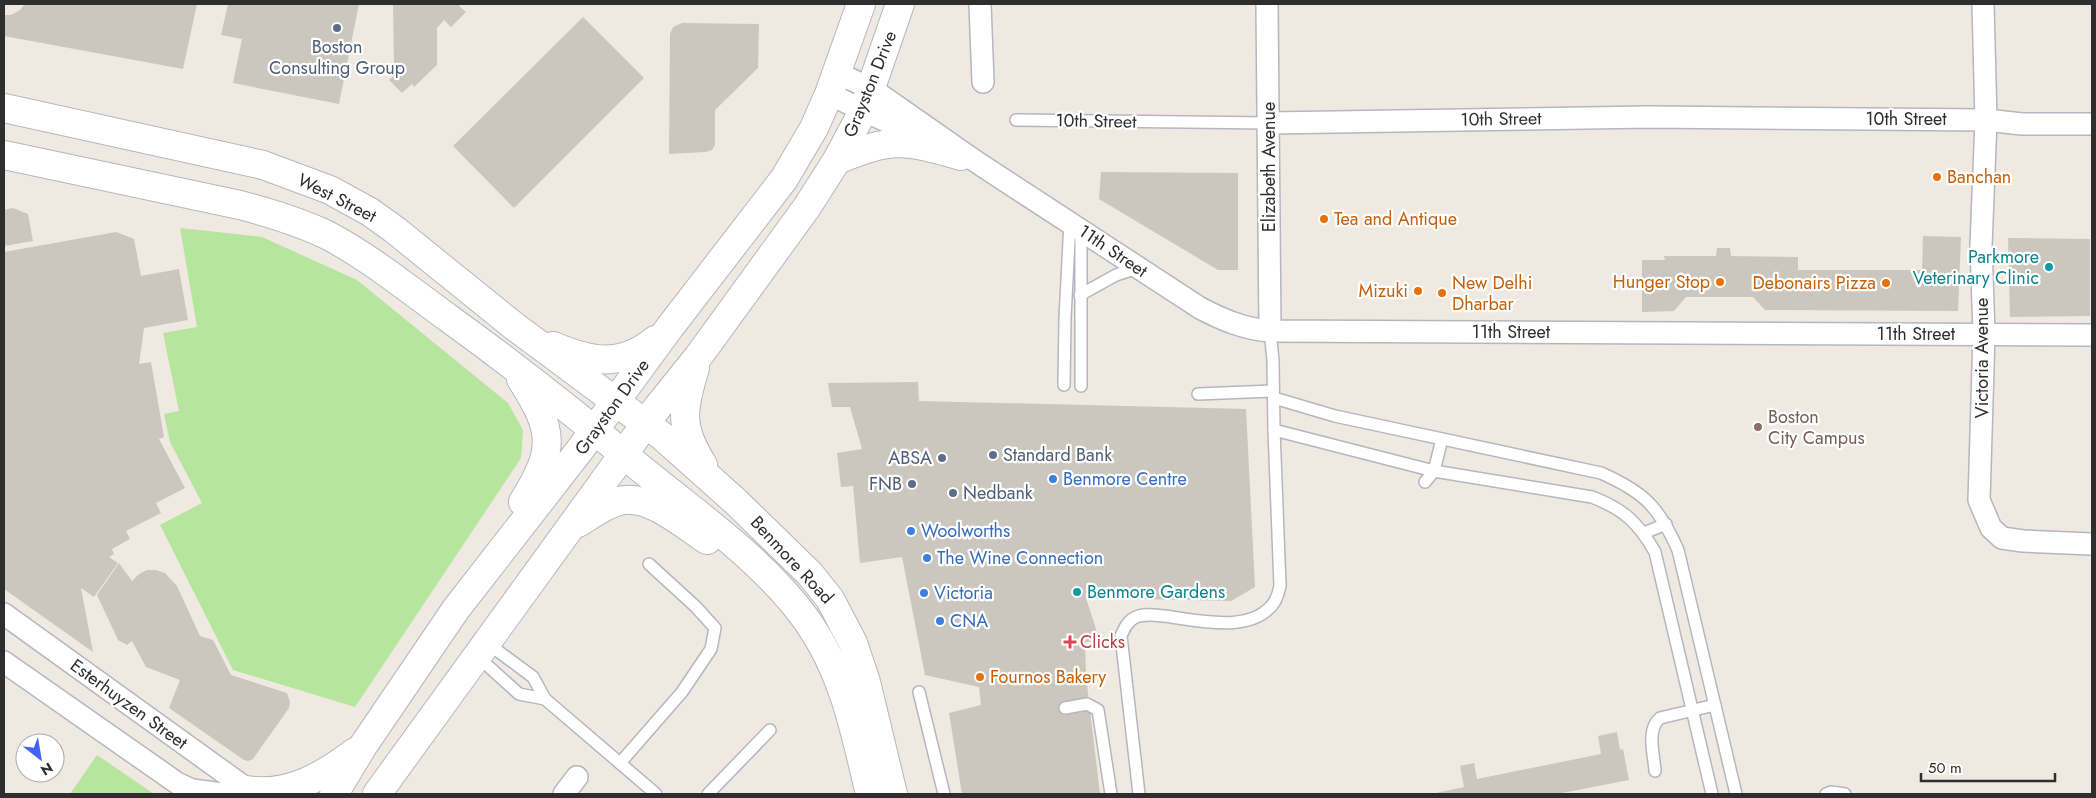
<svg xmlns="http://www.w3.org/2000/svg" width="2096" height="798" font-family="Jost,sans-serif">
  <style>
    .green { fill: #b6e59e }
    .building { fill: #cbc7bf }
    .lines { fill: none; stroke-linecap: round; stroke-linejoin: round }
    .lane-casing { stroke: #b4b7c1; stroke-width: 14 }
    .street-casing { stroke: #b4b7c1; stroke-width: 24 }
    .secondary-casing { stroke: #b4b7c1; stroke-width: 30 }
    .lane { stroke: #fff; stroke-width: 11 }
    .street { stroke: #fff; stroke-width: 21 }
    .secondary { stroke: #fff; stroke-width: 28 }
    .service-dot { fill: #5c6f8a; stroke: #fff; stroke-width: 2 }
    .food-dot { fill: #e8710a; stroke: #fff; stroke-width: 2 }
    .culture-dot { fill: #0f9aa8; stroke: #fff; stroke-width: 2 }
    .education-dot { fill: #8d6e63; stroke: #fff; stroke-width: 2 }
    .shop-dot { fill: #3f7fe0; stroke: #fff; stroke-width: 2 }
    .health-dot { fill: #e0444e; stroke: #fff; stroke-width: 2 }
    .labels { text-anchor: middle; stroke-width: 4.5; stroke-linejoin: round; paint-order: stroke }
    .service-label { font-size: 18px; fill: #4e5e75; stroke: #fff; text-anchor: start }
    .street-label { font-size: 18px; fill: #2e2e2e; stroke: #fff }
    .food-label { font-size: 18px; fill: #c56008; stroke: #fff; text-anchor: start }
    .culture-label { font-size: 18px; fill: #0d838f; stroke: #fff; text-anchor: end }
    .education-label { font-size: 18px; fill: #785e54; stroke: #fff; text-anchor: start }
    .shop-label { font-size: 18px; fill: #366cbe; stroke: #fff; text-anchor: start }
    .health-label { font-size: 18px; fill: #be3a42; stroke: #fff; text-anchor: start }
  </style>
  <rect width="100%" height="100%" fill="#efe9e1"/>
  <g class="green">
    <polygon points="180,228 262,237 357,280 508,403 523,430 521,458 355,707 233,670 160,525 202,503 170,442 164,414 179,411 163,333 197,327"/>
    <polygon points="97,755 154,794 70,794"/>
  </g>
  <g class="building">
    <polygon points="25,4 197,4 183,69 4,36 4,15 11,15 20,10"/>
    <polygon points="228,4 359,4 339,104 233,83 242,39 221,35"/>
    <polygon points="393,4 461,4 459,6 466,12 451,27 444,20 437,28 437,65 414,87 412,84 402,93 389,80 398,71 394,67"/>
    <polygon points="583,17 644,78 514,208 453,146"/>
    <polygon points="682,23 759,24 758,68 715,110 715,145 712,150 706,152 669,154 670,34 673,27"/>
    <polygon points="1101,172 1238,173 1238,270 1218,270 1099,199"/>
    <polygon points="13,208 28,214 33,241 4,246 4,210"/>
    <polygon points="116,232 134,239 141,276 179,269 188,320 144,328 139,364 151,362 164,437 159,439 185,488 156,503 161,513 126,531 130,539 112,549 114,554 109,557 118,563 94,597 81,588 93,652 4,589 4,252"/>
    <polygon points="1923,236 1961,237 1958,311 1765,310 1753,297 1686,297 1674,311 1642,312 1642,260 1665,260 1664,256 1716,256 1717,248 1730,248 1731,256 1798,257 1798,270 1922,270"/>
    <polygon points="2008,238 2090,239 2090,316 2010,317"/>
    <polygon points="918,382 919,401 1246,409 1255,587 1231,601 1086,598 1100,641 1085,642 1086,676 1100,794 962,794 949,713 981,705 979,687 925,675 902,557 860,563 853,486 841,487 837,453 862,449 850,407 832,407 828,383"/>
    <polygon points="119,563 132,581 139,574 147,570 156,570 165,573 177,586 200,636 213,640 231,675 287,693 290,702 289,708 253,759 248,761 244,760 169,708 180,680 146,667 132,641 127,645 118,640 97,595"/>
    <polygon points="1617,732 1620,750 1623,749 1629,780 1557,794 1431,794 1464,787 1460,766 1474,763 1477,779 1601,754 1598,736"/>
  </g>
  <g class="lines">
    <defs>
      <g id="lane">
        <polyline points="1016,120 1269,123"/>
        <polyline points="1080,295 1116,275 1137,268"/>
        <polyline points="1064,385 1065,318 1070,222"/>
        <polyline points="1081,386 1081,229"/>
        <polyline points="1198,394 1273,391"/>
        <path d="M1274 398 1335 416 1601 473C1644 492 1659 507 1678 550L1736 794"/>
        <path d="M1274 430 1434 471 1592 497C1623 509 1638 522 1655 552L1712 794"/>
        <polyline points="1425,482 1434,471 1442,439"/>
        <polyline points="1644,533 1666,524"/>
        <polyline points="487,643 533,677 545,699 656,794"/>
        <polyline points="477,656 519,694 545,699"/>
        <polyline points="919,692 944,794"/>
        <polyline points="1065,708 1087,704 1098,710 1111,794"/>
        <polyline points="620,763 682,692 711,649 715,628 696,607 649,564"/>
        <path d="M1655 771C1654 754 1646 730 1660 718L1715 705"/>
        <polyline points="708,794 770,730"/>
        <path d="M1139 794 1121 636C1124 629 1127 622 1134 618 1143 613 1155 615 1164 616 1197 620 1254 635 1275 601 1277 597 1279 591 1280 586L1274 430 1273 360 1270 331"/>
        <polyline points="1826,794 1831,792 1845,794"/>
      </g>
      <g id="street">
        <polyline points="980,4 983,82"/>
        <polyline points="1267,4 1270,331"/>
        <polyline points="1983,4 1986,120 1981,246 1984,334 1979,500 1991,528 2002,538 2023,541 2092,544"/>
        <path d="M837 73 872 89 978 163 1200 308C1223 320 1244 329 1270 331L2092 335"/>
        <polyline points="829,94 930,142"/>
        <polyline points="1269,123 1649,117 1986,120 2022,124 2092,124"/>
        <polyline points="4,614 254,794"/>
        <polyline points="4,662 177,783 192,790 223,794"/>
        <polyline points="564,794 577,777"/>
      </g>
      <g id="secondary">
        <polyline points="4,108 263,165 330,190 370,212 395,230 514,326 662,436 735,501 810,574 830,599 853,643 866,682 893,794"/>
        <path d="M4 155 240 205C270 213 301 222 329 236 372 259 412 292 451 320 516 367 578 416 639 467 696 514 765 561 808 622 845 675 855 733 870 794"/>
        <path d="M837 160C892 137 905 140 961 156"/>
        <path d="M553 346C591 362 621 368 655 340"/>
        <path d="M695 368C682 410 679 427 703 465"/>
        <path d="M521 379C554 431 556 449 523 502"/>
        <path d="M578 523C591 515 604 505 619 501 648 493 684 525 707 540"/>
        <path d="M247 790C288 797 323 776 355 752"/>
        <polyline points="334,794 363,746 456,609 579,451 670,327 784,179 814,128 829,94 861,4"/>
        <polyline points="377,794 609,474 657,408 698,357 807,207 837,160 863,111 900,4"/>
      </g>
    </defs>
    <use href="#lane" class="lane-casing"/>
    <use href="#street" class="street-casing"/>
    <use href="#secondary" class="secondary-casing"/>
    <use href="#lane" class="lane"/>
    <use href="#street" class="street"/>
    <use href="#secondary" class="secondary"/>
  </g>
  <g class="service-dot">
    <circle cx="337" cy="28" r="5"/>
    <circle cx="993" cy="455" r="5"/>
    <circle cx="942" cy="458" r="5"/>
    <circle cx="912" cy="484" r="5"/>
    <circle cx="953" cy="493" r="5"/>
  </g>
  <g class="food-dot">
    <circle cx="1937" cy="177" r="5"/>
    <circle cx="1324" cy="219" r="5"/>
    <circle cx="1720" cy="282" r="5"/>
    <circle cx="1886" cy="283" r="5"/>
    <circle cx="1418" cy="291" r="5"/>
    <circle cx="1442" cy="293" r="5"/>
    <circle cx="980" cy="677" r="5"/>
  </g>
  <g class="culture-dot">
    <circle cx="2049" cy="267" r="5"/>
    <circle cx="1077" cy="592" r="5"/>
  </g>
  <circle class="education-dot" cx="1758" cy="427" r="5"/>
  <g class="shop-dot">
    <circle cx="1053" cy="479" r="5"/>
    <circle cx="911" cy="531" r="5"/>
    <circle cx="927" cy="558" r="5"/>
    <circle cx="924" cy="593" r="5"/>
    <circle cx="940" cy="621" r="5"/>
  </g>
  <path class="health-dot" d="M1067.5 634.5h5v5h5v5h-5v5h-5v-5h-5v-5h5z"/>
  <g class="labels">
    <g class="service-label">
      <text x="337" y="53" text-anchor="middle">Boston<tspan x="337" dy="21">Consulting Group</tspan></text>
      <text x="1003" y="461">Standard Bank</text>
      <text x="932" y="464" text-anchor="end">ABSA</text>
      <text x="902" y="490" text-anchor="end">FNB</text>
      <text x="963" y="499">Nedbank</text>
    </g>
    <g class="street-label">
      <text transform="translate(870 84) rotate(-68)" y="6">Grayston Drive</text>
      <text transform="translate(1501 119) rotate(-1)" y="6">10th Street</text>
      <text x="1906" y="125">10th Street</text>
      <text transform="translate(1096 121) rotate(1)" y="6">10th Street</text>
      <text transform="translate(1269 167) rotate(-90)" y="6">Elizabeth Avenue</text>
      <text transform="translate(337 198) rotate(27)" y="6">West Street</text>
      <text transform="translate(1113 251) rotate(34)" y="6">11th Street</text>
      <text x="1511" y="338">11th Street</text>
      <text x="1916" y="340">11th Street</text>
      <text transform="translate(1982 358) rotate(-90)" y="6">Victoria Avenue</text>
      <text transform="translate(612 407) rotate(-54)" y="6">Grayston Drive</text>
      <text transform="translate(792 560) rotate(47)" y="6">Benmore Road</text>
      <text transform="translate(129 704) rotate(36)" y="6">Esterhuyzen Street</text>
    </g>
    <g class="food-label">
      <text x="1947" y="183">Banchan</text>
      <text x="1334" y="225">Tea and Antique</text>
      <text x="1710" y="288" text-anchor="end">Hunger Stop</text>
      <text x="1452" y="289">New Delhi<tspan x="1452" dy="21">Dharbar</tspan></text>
      <text x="1876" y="289" text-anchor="end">Debonairs Pizza</text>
      <text x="1408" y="297" text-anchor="end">Mizuki</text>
      <text x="990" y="683">Fournos Bakery</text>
    </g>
    <g class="culture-label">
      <text x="2039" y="263">Parkmore<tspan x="2039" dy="21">Veterinary Clinic</tspan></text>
      <text x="1087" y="598" text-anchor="start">Benmore Gardens</text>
    </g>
    <g class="education-label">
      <text x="1768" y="423">Boston<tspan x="1768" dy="21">City Campus</tspan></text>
    </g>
    <g class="shop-label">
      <text x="1063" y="485">Benmore Centre</text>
      <text x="921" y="537">Woolworths</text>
      <text x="937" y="564">The Wine Connection</text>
      <text x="934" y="599">Victoria</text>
      <text x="950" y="627">CNA</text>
    </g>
    <g class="health-label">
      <text x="1080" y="648">Clicks</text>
    </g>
  </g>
  <rect width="2096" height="798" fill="none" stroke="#2e2e2e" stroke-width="10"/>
  <g transform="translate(40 758) rotate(149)"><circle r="24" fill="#ffffff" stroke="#ababab"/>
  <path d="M0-4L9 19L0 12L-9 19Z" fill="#4264fb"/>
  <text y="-8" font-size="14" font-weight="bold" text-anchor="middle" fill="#2e2e2e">N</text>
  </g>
  <path d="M1921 773v8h134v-8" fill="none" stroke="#2e2e2e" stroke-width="2.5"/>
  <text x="1928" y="773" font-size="15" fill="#2e2e2e" stroke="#ffffff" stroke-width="4" paint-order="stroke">50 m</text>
</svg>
